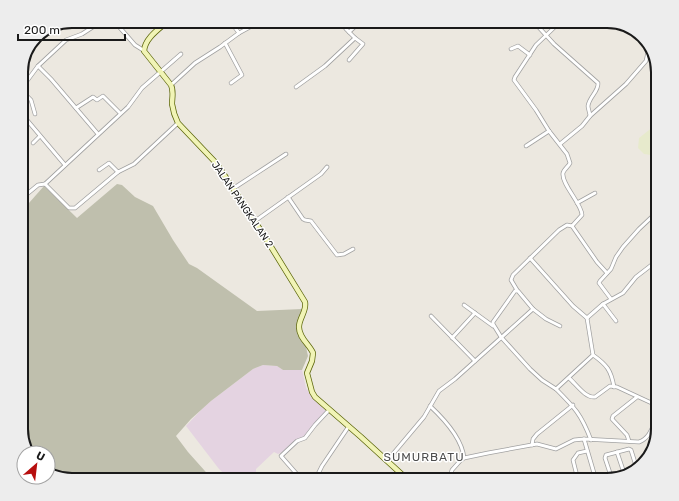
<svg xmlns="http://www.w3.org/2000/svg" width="679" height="501" font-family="Rubik,sans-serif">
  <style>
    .industrial { fill: #e4d3e1 }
    .construction { fill: #bfbfad }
    .farmland { fill: #e7eacc }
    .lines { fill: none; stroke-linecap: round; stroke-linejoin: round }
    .street-casing { stroke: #a1a1a1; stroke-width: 4.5 }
    .secondary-casing { stroke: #5d670c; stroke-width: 6 }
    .street { stroke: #fff; stroke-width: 3 }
    .secondary { stroke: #f1f4b6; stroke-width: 4.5 }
    .labels { text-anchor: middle; stroke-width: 3; stroke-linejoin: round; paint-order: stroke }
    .street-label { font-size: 10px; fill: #1a1a1a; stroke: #fff }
    .quarter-label { font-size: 12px; letter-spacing: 1px; fill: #4d4d4d; stroke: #fff }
    .rim { fill: none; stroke: #1a1a1a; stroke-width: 2 }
  </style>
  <rect width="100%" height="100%" fill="#ece8e0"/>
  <polygon class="industrial" points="263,365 277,366 283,370 302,370 306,388 312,397 327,412 311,428 304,438 285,451 278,454 274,452 256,469 256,473 249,480 231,480 219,469 186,426 201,410 211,401 253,369"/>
  <polygon class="construction" points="117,184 122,185 135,197 153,206 173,240 189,264 197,268 257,311 302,309 298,320 297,330 306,347 308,356 302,370 283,370 277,366 263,365 253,369 211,401 191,419 176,436 188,452 213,480 72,480 48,472 48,453 33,453 21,432 21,212 44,186 77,218"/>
  <polygon class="farmland" points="658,123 658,156 644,154 638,148 639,138"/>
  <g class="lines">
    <defs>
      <g id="street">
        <polyline points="114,21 135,45 143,50"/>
        <polyline points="230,21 239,33"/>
        <path d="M533 21 554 44 598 83C599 91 589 97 588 106 588 109 590 113 590 116"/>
        <polyline points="349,32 361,21"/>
        <polyline points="225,43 242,75 231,83"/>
        <polyline points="511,49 518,46 530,55"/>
        <polyline points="349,60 363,44 355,38"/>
        <polyline points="38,66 51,79 98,134"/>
        <polyline points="171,85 195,63 220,47 239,33 261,21"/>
        <polyline points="296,87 325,66 355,38 346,29 341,21"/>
        <polyline points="21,89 38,66 66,40 82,34 102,21"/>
        <polyline points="21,90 31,100 35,114"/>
        <polyline points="76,108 93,97 97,100 103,96 120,113"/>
        <polyline points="21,113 65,165"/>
        <polyline points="33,143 40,136"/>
        <polyline points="560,144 582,126 590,116 626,84 646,61 648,52 651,48"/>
        <polyline points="526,146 549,131"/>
        <polyline points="99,170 109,163 118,172 134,164 178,123"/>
        <polyline points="45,184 128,107 142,88 181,54"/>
        <polyline points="234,188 286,154"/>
        <polyline points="288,197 303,219 305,220 311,221 337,255 344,254 353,249"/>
        <polyline points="21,199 38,185 45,184 69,208 75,208 118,172"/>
        <polyline points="577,203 595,193"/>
        <polyline points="255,221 321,174 327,167"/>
        <polyline points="572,226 597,262 607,273"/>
        <polyline points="530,258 573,306 587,318"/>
        <path d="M517 290 511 280 513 275 559 230 567 225 572 226 582 215C582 204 561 184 563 173 564 169 569 166 570 163L567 154 549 131 536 110 514 80 515 77 536 45 561 21"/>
        <polyline points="611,299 599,283 600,281 611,269 616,257 623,247 639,229 656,213 658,213"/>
        <polyline points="603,304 616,321"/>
        <polyline points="464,305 493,326"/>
        <polyline points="533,309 546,319 560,326"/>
        <polyline points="431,316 475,361"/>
        <polyline points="587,318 603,304 623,293 636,277 658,260"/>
        <polyline points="452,338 475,313"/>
        <polyline points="658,347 657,348 658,351"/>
        <path d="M593 355C607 365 611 370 614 387"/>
        <path d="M569 378C576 384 585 398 595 397L610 386 617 387 658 406"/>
        <path d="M556 389C575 408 581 414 591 440"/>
        <path d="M430 406C444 419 462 438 464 458"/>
        <polyline points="584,439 596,480"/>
        <polyline points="629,441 627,435 612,419 613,416 637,397"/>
        <polyline points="532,445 533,439 537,434 573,405"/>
        <polyline points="617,452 625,476"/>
        <polyline points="387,461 424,417 439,391 455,379 533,309 518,291 515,291 493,322 493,324 501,337 530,369 542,380 556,389 593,355 587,318"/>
        <polyline points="327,476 331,480"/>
        <polyline points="595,479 610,474"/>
        <polyline points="612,479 605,458 606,455 629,449 631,450 637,469"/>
        <polyline points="302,480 281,456 297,441 305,438 315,425 329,410"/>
        <polyline points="315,480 322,466 349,426"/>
        <path d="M451 480 450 476 452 470 460 461 464 458 488 453 537 444 556 449 574 440 584 439 639 442C651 438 653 424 658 415"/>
        <polyline points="578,480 573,460 578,453 587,451"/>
      </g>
      <path id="secondary" d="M168 21C159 29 145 38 144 51L171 85C174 91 172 98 172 104 173 111 175 117 178 123L217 164 265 237 305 302C307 311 299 318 299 327 299 338 309 344 313 353L312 361 307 373 312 392 315 397 361 437 408 480"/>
    </defs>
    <use href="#street" class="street-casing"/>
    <use href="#secondary" class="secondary-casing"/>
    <use href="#street" class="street"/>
    <use href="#secondary" class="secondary"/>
  </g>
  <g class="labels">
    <g class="street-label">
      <text transform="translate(243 204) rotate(56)" y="4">JALAN PANGKALAN 2</text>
    </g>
    <g class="quarter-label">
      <text x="424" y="461">SUMURBATU</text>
    </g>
  </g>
  <path d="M0 0H679V501H0ZM72 28H607A44 44 0 0 1 651 72V429A44 44 0 0 1 607 473H72A44 44 0 0 1 28 429V72A44 44 0 0 1 72 28Z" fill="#ededed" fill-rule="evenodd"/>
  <path class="rim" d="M72 28H607A44 44 0 0 1 651 72V429A44 44 0 0 1 607 473H72A44 44 0 0 1 28 429V72A44 44 0 0 1 72 28Z"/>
  <g transform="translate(36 465) rotate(28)"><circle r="19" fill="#ffffff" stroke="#a3a3a3"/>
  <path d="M0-3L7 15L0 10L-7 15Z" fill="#b70e0e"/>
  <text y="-6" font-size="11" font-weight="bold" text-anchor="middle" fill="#1a1a1a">U</text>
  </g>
  <path d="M18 34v6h107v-6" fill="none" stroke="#1a1a1a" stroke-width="2"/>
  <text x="24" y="34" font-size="12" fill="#1a1a1a" stroke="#ffffff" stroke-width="3" paint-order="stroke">200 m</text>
</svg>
